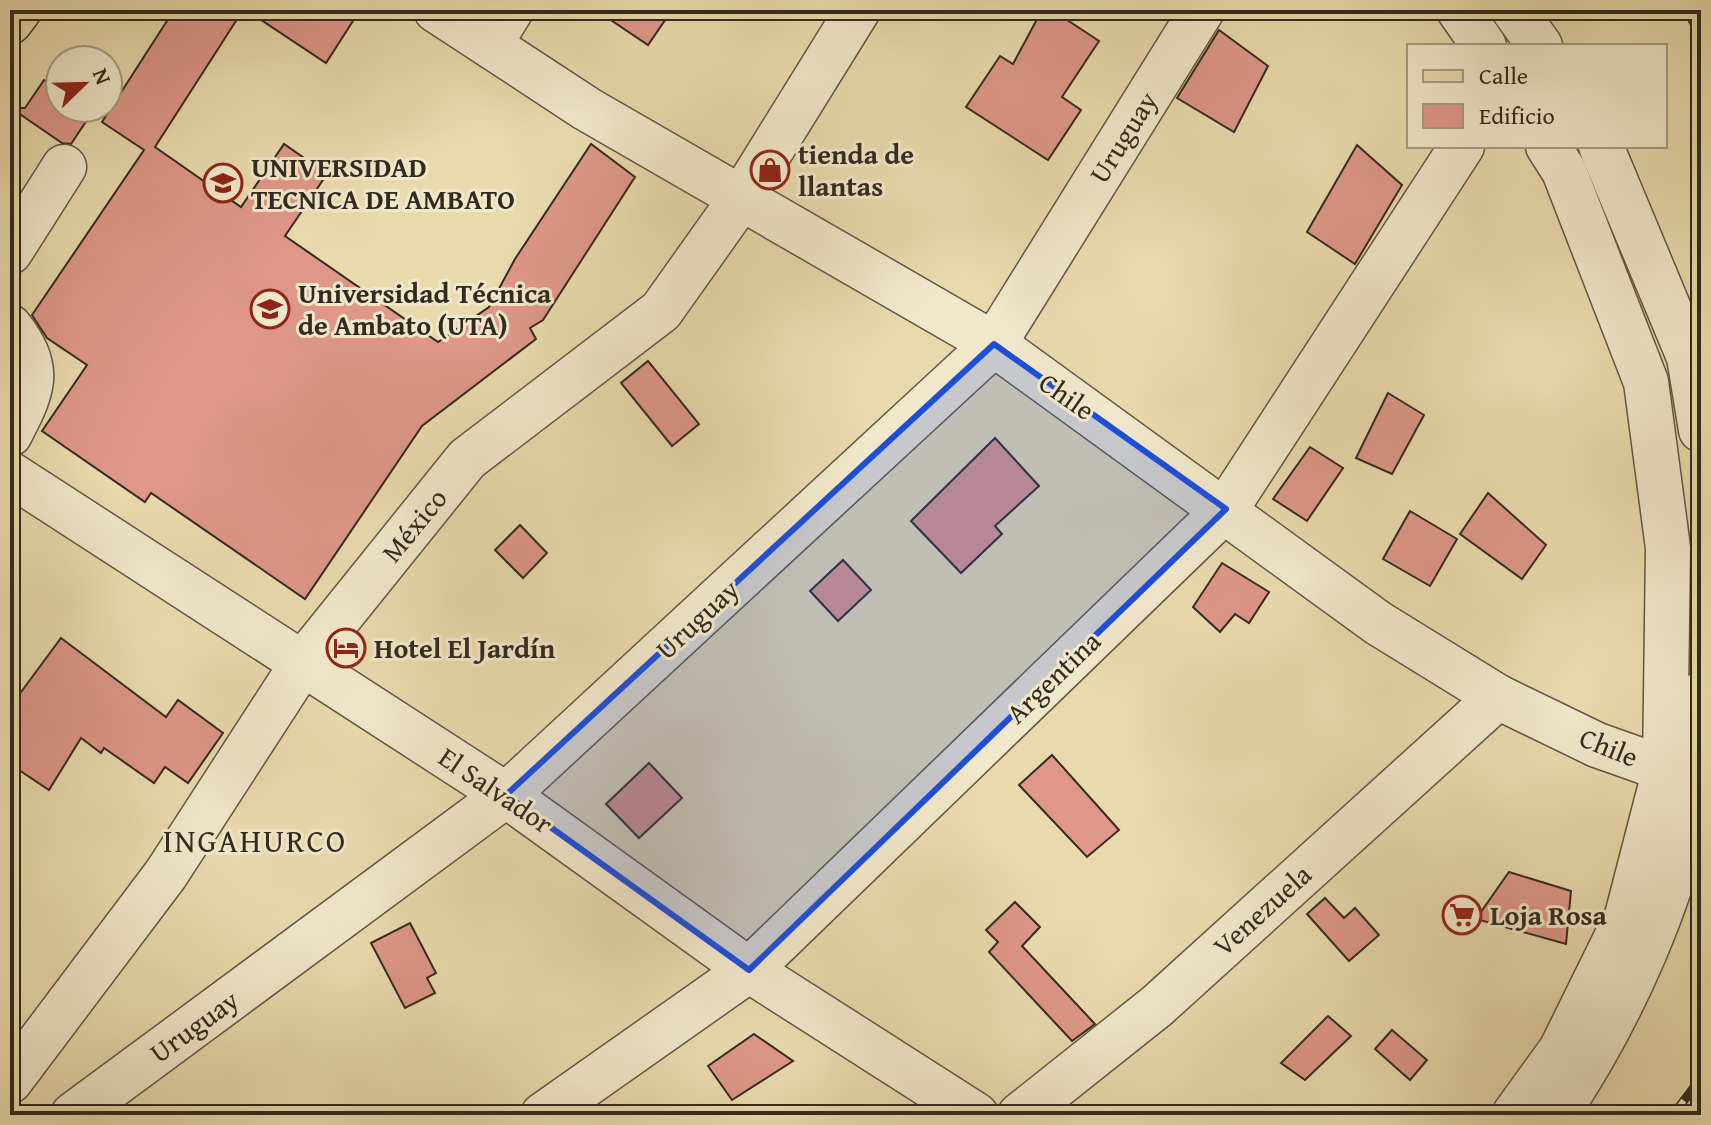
<svg xmlns="http://www.w3.org/2000/svg" width="1711" height="1125" font-family="'Gentium Book Plus',serif">
  <style>
    .building { fill: #de9789; stroke: #332a1e; stroke-width: 2 }
    .lines { fill: none; stroke-linecap: round; stroke-linejoin: round }
    .minor-casing { stroke: #605642; stroke-width: 47 }
    .major-casing { stroke: #332a1e; stroke-width: 47 }
    .minor { stroke: #f1e7ca; stroke-width: 44 }
    .major { stroke: #e9daad; stroke-width: 44 }
    .rail-casing { stroke: #332a1e; stroke-width: 9 }
    .rail { stroke: #f1e7ca; stroke-width: 6; stroke-dasharray: 18; stroke-linecap: butt }
    .marked { fill: #1d4ed8; fill-opacity: 0.2; stroke: #1d4ed8; stroke-width: 6; stroke-linejoin: round }
    .labels { text-anchor: middle; stroke-width: 6; stroke-linejoin: round; paint-order: stroke }
    .street-label { font-size: 28px; fill: #332a1e; stroke: #f1e7ca }
    .poi-label { font-size: 28px; font-weight: bold; fill: #332a1e; stroke: #f1e7ca; text-anchor: start }
    .quarter-label { font-size: 32px; letter-spacing: 2px; fill: #332a1e; stroke: #f1e7ca }
  </style>
  <rect width="100%" height="100%" fill="#e9daad"/>
  <filter id="stains"><feTurbulence type="fractalNoise" baseFrequency=".0025" numOctaves="4"/><feColorMatrix values="0 0 0 0 .2 0 0 0 0 .09 0 0 0 0 .02 0 0 0 .5 -.17"/></filter>
  <radialGradient id="worn" r=".72"><stop offset=".6" stop-color="#630" stop-opacity="0"/><stop offset="1" stop-color="#630" stop-opacity=".3"/></radialGradient>
  <g class="building">
    <polygon points="174,10 243,10 155,147 241,207 284,144 327,174 285,236 438,342 489,307 515,259 591,144 635,177 543,320 530,328 536,339 422,426 305,599 151,493 145,502 42,431 87,365 47,338 32,315 144,150 102,122"/>
    <polygon points="246,10 360,10 326,63"/>
    <polygon points="596,10 672,10 648,45"/>
    <polygon points="1042,10 1052,10 1099,41 1062,97 1081,110 1048,160 966,107 1000,56 1013,64"/>
    <polygon points="1219,30 1268,66 1234,132 1177,98"/>
    <polygon points="44,80 60,91 60,108 95,108 71,144 62,143 11,108 25,108"/>
    <polygon points="1357,145 1402,185 1355,264 1307,232"/>
    <polygon points="648,361 699,424 672,446 621,383"/>
    <polygon points="1388,393 1424,415 1392,474 1356,458"/>
    <polygon points="995,438 1039,486 995,526 1002,534 961,573 911,521"/>
    <polygon points="1310,447 1343,468 1307,521 1273,499"/>
    <polygon points="1488,493 1546,545 1522,579 1460,534"/>
    <polygon points="1410,511 1457,539 1430,586 1383,559"/>
    <polygon points="520,525 547,553 523,578 495,550"/>
    <polygon points="843,560 871,590 838,621 810,591"/>
    <polygon points="1222,563 1269,592 1249,623 1235,614 1220,632 1193,607"/>
    <polygon points="61,638 166,717 178,700 223,733 188,783 165,767 154,783 104,748 101,753 81,738 49,790 10,764 10,707"/>
    <polygon points="1052,755 1119,830 1087,857 1019,785"/>
    <polygon points="649,763 682,798 639,838 606,804"/>
    <polygon points="1509,872 1571,891 1566,944 1476,919"/>
    <polygon points="1325,898 1344,918 1355,908 1379,935 1349,961 1307,914"/>
    <polygon points="1015,902 1040,927 1022,946 1095,1024 1072,1041 989,952 998,942 986,930"/>
    <polygon points="410,923 436,973 427,978 435,993 405,1008 371,943"/>
    <polygon points="1328,1016 1351,1036 1305,1080 1281,1063"/>
    <polygon points="1392,1030 1427,1060 1410,1080 1375,1049"/>
    <polygon points="754,1034 793,1061 732,1100 708,1066"/>
  </g>
  <g class="lines">
    <defs>
      <g id="minor">
        <polyline points="436,10 587,109 994,344 1378,623 1498,697 1597,745 1696,780"/>
        <polyline points="1459,10 1484,46"/>
        <polyline points="1514,10 1540,46"/>
        <polyline points="490,44 511,10"/>
        <polyline points="1601,146 1689,357 1701,430"/>
        <polyline points="10,252 64,167"/>
        <path d="M10 327C44 369 32 391 10 434"/>
        <polyline points="10,474 506,795 749,970 976,1115"/>
        <polyline points="10,1081 166,874 302,664 467,459 661,311 742,197 858,10"/>
        <polyline points="73,1115 506,795 994,344 1202,10"/>
        <polyline points="543,1115 749,970 1226,509 1462,146"/>
        <polyline points="1020,1115 1157,1006 1498,697"/>
        <polyline points="1514,1115 1561,1050 1627,916 1665,769 1668,548 1646,382 1564,171 1548,146"/>
        <path d="M1556 1115C1619 1023 1680 891 1696 779 1700 751 1699 722 1701 694"/>
      </g>
      <polyline id="major" points="10,22 19,10"/>
    </defs>
    <use href="#minor" class="minor-casing"/>
    <use href="#major" class="major-casing"/>
    <use href="#minor" class="minor"/>
    <use href="#major" class="major"/>
    <defs>
      <g id="rail">
        <polyline points="1687,10 1701,37"/>
        <polyline points="1673,1115 1701,1078"/>
      </g>
    </defs>
    <use href="#rail" class="rail-casing"/>
    <use href="#rail" class="rail"/>
  </g>
  <path class="marked" d="M994 344 1226 509 749 970 506 795Z"/>
  <defs>
    <symbol id="shop-ring" viewBox="-11 -11 22 22"><circle r="9.5" fill="#f1e7ca" stroke="#8f2418" stroke-width="1.5"/><path d="M-5-2.5h2.3a2.7 3.5 0 0 1 5.4 0H5L5.5 6h-11ZM-1.5-2.5h3a1.5 2.3 0 0 0-3 0Z" fill="#8f2418"/></symbol>
    <symbol id="university-ring" viewBox="-11 -11 22 22"><circle r="9.5" fill="#f1e7ca" stroke="#8f2418" stroke-width="1.5"/><path d="M0-5L7-2L0 1L-7-2ZM-4 1L0 2.5L4 1V4Q0 6-4 4Z" fill="#8f2418"/></symbol>
    <symbol id="hotel-ring" viewBox="-11 -11 22 22"><circle r="9.5" fill="#f1e7ca" stroke="#8f2418" stroke-width="1.5"/><path d="M-6-4.5h1.5V1H6V5H4.5V3h-9V5H-6ZM-4 0a1.8 1.8 0 1 1 3.6 0ZM.5 0V-2.5h3Q6-2.5 6 0Z" fill="#8f2418"/></symbol>
    <symbol id="supermarket-ring" viewBox="-11 -11 22 22"><circle r="9.5" fill="#f1e7ca" stroke="#8f2418" stroke-width="1.5"/><path d="M-6-5.5h2.5l.6 2H6L4.5 2H-2.5L-4.4-4H-6ZM-1.5 3.2a1.3 1.3 0 1 0 .1 0ZM3 3.2a1.3 1.3 0 1 0 .1 0Z" fill="#8f2418"/></symbol>
  </defs>
  <g fill-rule="evenodd">
    <use href="#shop-ring" x="748" y="148" width="44" height="44"/>
    <use href="#university-ring" x="201" y="161" width="44" height="44"/>
    <use href="#university-ring" x="248" y="287" width="44" height="44"/>
    <use href="#hotel-ring" x="324" y="626" width="44" height="44"/>
    <use href="#supermarket-ring" x="1440" y="893" width="44" height="44"/>
  </g>
  <g class="labels">
    <g class="street-label">
      <text transform="translate(1123 137) rotate(-58)" y="10">Uruguay</text>
      <text transform="translate(1067 396) rotate(35)" y="10">Chile</text>
      <text transform="translate(414 525) rotate(-51)" y="10">México</text>
      <text transform="translate(697 619) rotate(-43)" y="10">Uruguay</text>
      <text transform="translate(1053 677) rotate(-44)" y="10">Argentina</text>
      <text transform="translate(1609 747) rotate(22)" y="10">Chile</text>
      <text transform="translate(496 790) rotate(34)" y="10">El Salvador</text>
      <text transform="translate(1262 910) rotate(-42)" y="10">Venezuela</text>
      <text transform="translate(194 1026) rotate(-36)" y="10">Uruguay</text>
    </g>
    <g class="poi-label">
      <text x="798" y="164">tienda de<tspan x="798" dy="32">llantas</tspan></text>
      <text x="251" y="177">UNIVERSIDAD<tspan x="251" dy="32">TECNICA DE AMBATO</tspan></text>
      <text x="298" y="303">Universidad Técnica<tspan x="298" dy="32">de Ambato (UTA)</tspan></text>
      <text x="374" y="658">Hotel El Jardín</text>
      <text x="1490" y="925">Loja Rosa</text>
    </g>
    <g class="quarter-label">
      <text x="255" y="852">INGAHURCO</text>
    </g>
  </g>
  <rect width="1711" height="1125" fill="none" stroke="#e9daad" stroke-width="40"/>
  <rect x="12" y="12" width="1687" height="1101" fill="none" stroke="#332a1e" stroke-width="4"/>
  <rect x="20" y="20" width="1671" height="1085" fill="none" stroke="#332a1e" stroke-width="2"/>
  <rect x="1407" y="44" width="260" height="104" fill="#f1e7ca" stroke="#a59b85" stroke-width="2"/>
  <rect x="1423" y="70" width="40" height="12" fill="#e9daad" stroke="#a59b85" stroke-width="2"/>
  <text x="1479" y="84" font-size="24" fill="#332a1e">Calle</text>
  <rect x="1423" y="104" width="40" height="24" fill="#de9789" stroke="#a59b85" stroke-width="2"/>
  <text x="1479" y="124" font-size="24" fill="#332a1e">Edificio</text>
  <g transform="translate(84 84) rotate(67)"><circle r="38" fill="#f1e7ca" stroke="#a59b85" stroke-width="2"/>
  <path d="M0-6L14 30L0 20L-14 30Z" fill="#8f2418"/>
  <text y="-12" font-size="22" font-weight="bold" text-anchor="middle" fill="#332a1e">N</text>
  </g>
  <rect width="100%" height="100%" filter="url(#stains)"/>
  <rect width="100%" height="100%" fill="url(#worn)"/>
</svg>
